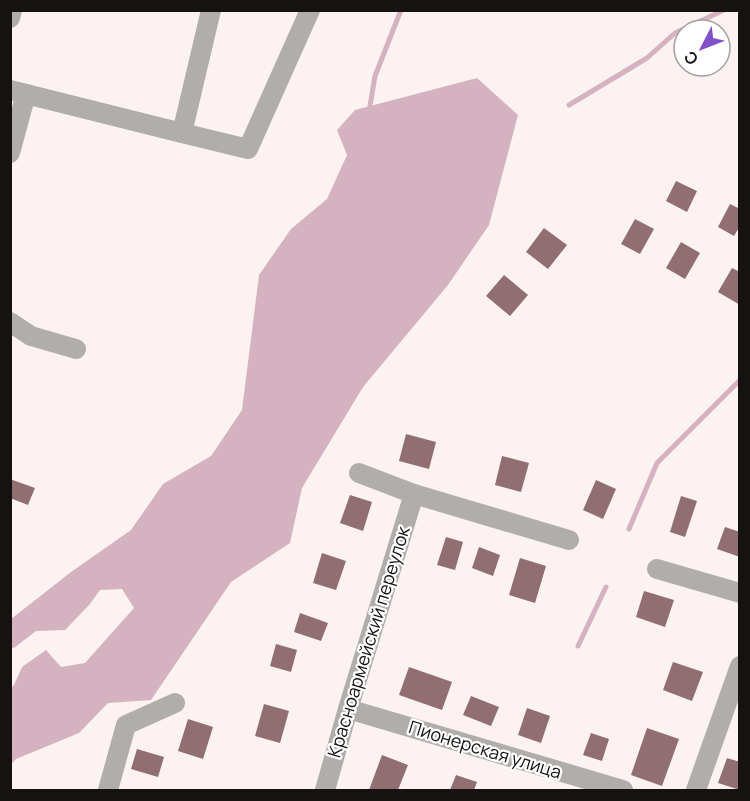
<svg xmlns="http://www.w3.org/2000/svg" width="750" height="801" font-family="Manrope,sans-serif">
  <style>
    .water { fill: #d5b2bf }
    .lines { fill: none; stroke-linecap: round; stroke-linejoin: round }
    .stream { stroke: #d5b2bf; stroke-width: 5 }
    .building { fill: #916e72 }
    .minor { stroke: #b0adab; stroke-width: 20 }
    .labels { text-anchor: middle; stroke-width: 4.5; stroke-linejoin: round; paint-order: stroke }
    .street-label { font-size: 18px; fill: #151211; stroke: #fff }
  </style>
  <rect width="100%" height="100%" fill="#fbf2f1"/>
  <polygon class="water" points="477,78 518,115 489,225 448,285 363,387 302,488 290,543 231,582 151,700 108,703 79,733 16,759 11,764 11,688 14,685 22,667 46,650 61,667 85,663 134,608 122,589 100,590 90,604 65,630 36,631 14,648 11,647 11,619 71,572 131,530 163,484 211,456 242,410 259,275 291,229 327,199 347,155 337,130 355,110"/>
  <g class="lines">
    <g class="stream">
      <polyline points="569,105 647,58 675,33 724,10"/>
      <polyline points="370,106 375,76 401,10"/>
      <polyline points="629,529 657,463 740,380"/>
      <polyline points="578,646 606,587"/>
    </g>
  </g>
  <g class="building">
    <polygon points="676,181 697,191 687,212 666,201"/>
    <polygon points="730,204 740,209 740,226 734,236 718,227"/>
    <polygon points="635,219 654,229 640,254 621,244"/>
    <polygon points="544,228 567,245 548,269 526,252"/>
    <polygon points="681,242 700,253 685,279 666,268"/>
    <polygon points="732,268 740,272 740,305 718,292"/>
    <polygon points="504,275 528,295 510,316 486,296"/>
    <polygon points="406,434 436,442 429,469 399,461"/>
    <polygon points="502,456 529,463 521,492 495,485"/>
    <polygon points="10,479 35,488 28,505 10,498"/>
    <polygon points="596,480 616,489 603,519 583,510"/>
    <polygon points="350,495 372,502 363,531 340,523"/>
    <polygon points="681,496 697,501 685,537 670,532"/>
    <polygon points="725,527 740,532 740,557 717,549"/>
    <polygon points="446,537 463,542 455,570 437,565"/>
    <polygon points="479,547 500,555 493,576 472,568"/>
    <polygon points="322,553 346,561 336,590 313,583"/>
    <polygon points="520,558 546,566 535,603 509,595"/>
    <polygon points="644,591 674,600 665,627 636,617"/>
    <polygon points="300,613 328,623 321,641 294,632"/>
    <polygon points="276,644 297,650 291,672 270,666"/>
    <polygon points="673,662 703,672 692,701 663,690"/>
    <polygon points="409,667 452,682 442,710 399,695"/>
    <polygon points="471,696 499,707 491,726 463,715"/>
    <polygon points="264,704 289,711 280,743 255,736"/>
    <polygon points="527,708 550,716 541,743 518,735"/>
    <polygon points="188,719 213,727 203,759 178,751"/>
    <polygon points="647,728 679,739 662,786 631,775"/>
    <polygon points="591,733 609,739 602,761 583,755"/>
    <polygon points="137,749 164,757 158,777 131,769"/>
    <polygon points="382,755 408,765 398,790 369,790"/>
    <polygon points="727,758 740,762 740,790 718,783"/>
    <polygon points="456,775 477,782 474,790 450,790"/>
  </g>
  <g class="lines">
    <g class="minor">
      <polyline points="10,18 12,10"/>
      <polyline points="10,90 26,94 10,153"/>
      <polyline points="26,94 182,133 211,10"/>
      <polyline points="182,133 248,149 310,10"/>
      <polyline points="10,322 31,336 76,349"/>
      <polyline points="359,473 414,494 569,540"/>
      <polyline points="657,569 740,593"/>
      <polyline points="348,709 623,790"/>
      <polyline points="108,790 126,725 175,703"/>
      <polyline points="325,790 348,709 414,494"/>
      <polyline points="696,790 740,666"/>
    </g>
  </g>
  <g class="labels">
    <g class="street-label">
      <text transform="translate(369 642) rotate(-73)" y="6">Красноармейский переулок</text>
      <text transform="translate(485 750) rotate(17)" y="6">Пионерская улица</text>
    </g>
  </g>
  <rect width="750" height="801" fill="none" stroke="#151211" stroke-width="24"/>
  <g transform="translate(702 48) rotate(228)"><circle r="28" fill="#ffffff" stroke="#a1a0a0" stroke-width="1.5"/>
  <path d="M0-4.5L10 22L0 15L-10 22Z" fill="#8051c9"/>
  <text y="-9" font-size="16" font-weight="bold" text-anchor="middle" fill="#151211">С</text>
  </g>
</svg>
